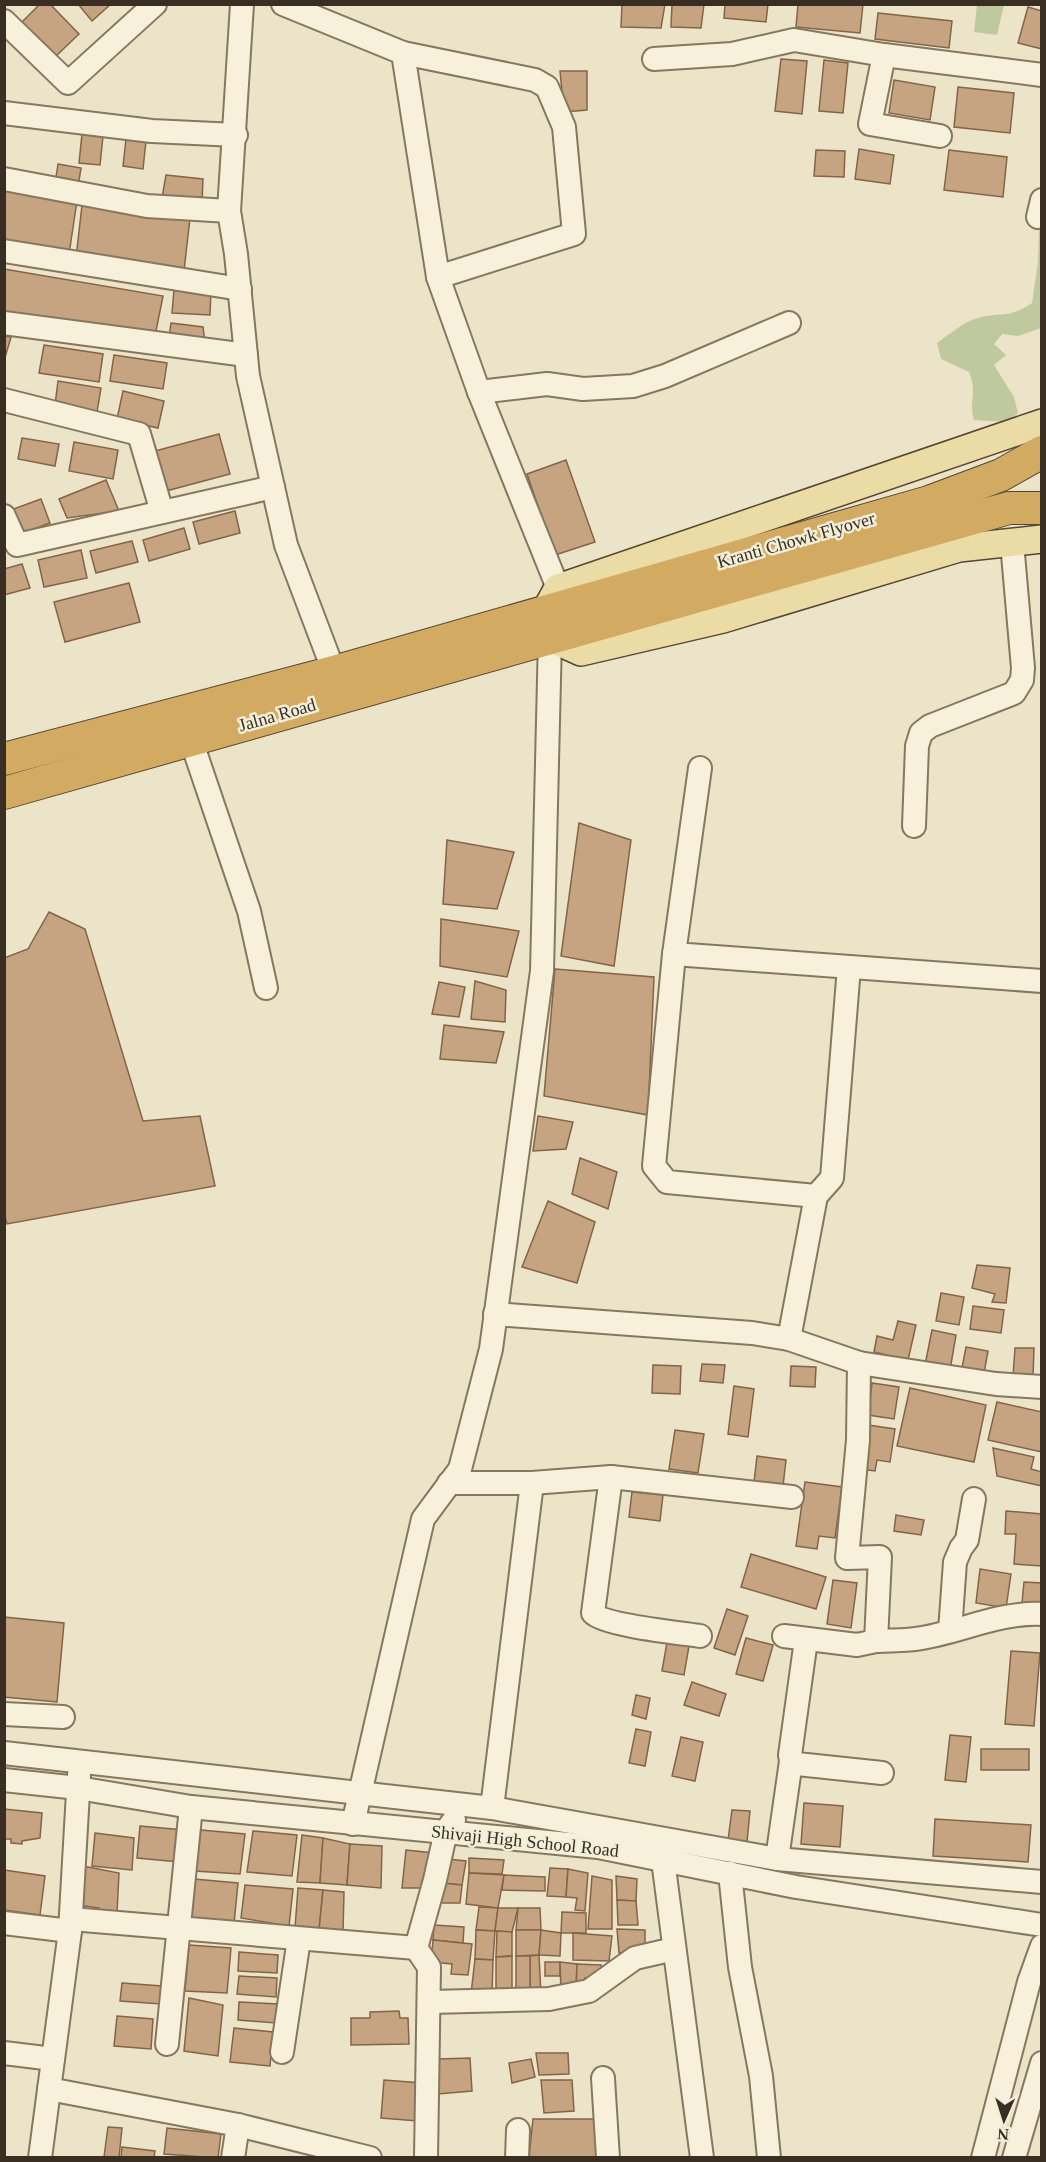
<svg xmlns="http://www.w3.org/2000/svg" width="1046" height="2162" font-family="'Times New Roman',serif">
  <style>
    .green { fill: #c0c99d }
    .building { fill: #c6a482; stroke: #846446; stroke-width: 1.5 }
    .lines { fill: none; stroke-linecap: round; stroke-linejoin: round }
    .minor-casing { stroke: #86775f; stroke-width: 26 }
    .major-casing { stroke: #554532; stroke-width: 30 }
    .highway-casing { stroke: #554532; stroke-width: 34 }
    .minor { stroke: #f7f1dc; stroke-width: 22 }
    .major { stroke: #ebdba4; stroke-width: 27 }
    .highway { stroke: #d3aa61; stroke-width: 32 }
    .labels { text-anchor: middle; stroke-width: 5; stroke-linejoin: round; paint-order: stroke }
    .street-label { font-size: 18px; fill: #382e21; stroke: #f3eed8 }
  </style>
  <rect width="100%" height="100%" fill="#ebe4c9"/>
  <g class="green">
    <polygon points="977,5 1004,5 997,35 974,32"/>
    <path d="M1041 225V328L1018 336 1002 334 994 344 1006 355 994 365 1014 397 1018 413 1008 422 974 420C968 401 978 393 969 372L941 359 937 343C950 334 963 322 978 318 1003 311 1006 320 1032 303L1038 262 1039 226Z"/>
  </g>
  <g class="building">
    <polygon points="40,4 50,4 79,34 55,57 21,23"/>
    <polygon points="78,4 111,4 92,21"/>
    <polygon points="622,4 665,4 661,28 621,27"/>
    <polygon points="672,4 704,4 701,28 671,27"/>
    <polygon points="725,4 768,4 766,22 724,18"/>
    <polygon points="798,4 863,4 860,33 796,27"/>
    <polygon points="1028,7 1042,11 1042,49 1018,43"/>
    <polygon points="878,13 952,21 949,48 875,39"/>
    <polygon points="781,59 807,61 802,114 775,111"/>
    <polygon points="824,60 848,63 843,113 819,111"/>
    <polygon points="560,71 587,71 587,110 564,112"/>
    <polygon points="894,80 935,87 930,120 889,113"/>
    <polygon points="958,87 1014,93 1010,133 954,127"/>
    <polygon points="82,134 103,136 100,165 79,163"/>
    <polygon points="126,139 146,141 143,169 123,166"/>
    <polygon points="859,149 894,155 890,184 855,179"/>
    <polygon points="816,150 845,151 844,177 814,176"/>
    <polygon points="949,150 1007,157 1003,197 944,190"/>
    <polygon points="58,164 81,168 78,187 55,184"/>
    <polygon points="166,175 203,179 202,203 162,198"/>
    <polygon points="4,190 77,201 69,254 4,244"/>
    <polygon points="82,205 190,218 184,271 76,258"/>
    <polygon points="4,269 163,296 155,336 4,314"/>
    <polygon points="174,290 211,291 210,315 172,313"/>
    <polygon points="171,323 203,327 205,342 169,338"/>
    <polygon points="4,336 11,337 4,361"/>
    <polygon points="44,345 103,354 99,382 39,373"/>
    <polygon points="114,355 167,363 163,389 110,381"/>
    <polygon points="58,381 101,388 97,412 55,405"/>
    <polygon points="123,391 164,401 158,428 117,419"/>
    <polygon points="219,434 230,474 166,491 155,451"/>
    <polygon points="22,438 59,444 55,466 18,459"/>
    <polygon points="74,442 118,450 113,479 69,471"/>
    <polygon points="566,460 595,542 555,555 527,474"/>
    <polygon points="106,480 119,511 67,518 59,499"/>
    <polygon points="41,499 50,523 20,534 11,510"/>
    <polygon points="235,511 240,533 199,544 193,522"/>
    <polygon points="184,528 190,549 149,561 143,540"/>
    <polygon points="132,541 138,562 96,573 90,551"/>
    <polygon points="81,550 87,578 44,587 38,560"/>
    <polygon points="22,564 30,588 4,595 4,569"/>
    <polygon points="129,583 140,622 65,642 54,602"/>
    <polygon points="579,823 631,840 614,966 561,956"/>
    <polygon points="447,840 514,852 497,909 443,904"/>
    <polygon points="49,912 85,929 143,1121 200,1116 215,1186 7,1224 4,1213 4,958 28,949"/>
    <polygon points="441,919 519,931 507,977 440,966"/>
    <polygon points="555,969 654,977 648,1115 544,1096"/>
    <polygon points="475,981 506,990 505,1022 471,1019"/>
    <polygon points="439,982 465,987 459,1017 432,1014"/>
    <polygon points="444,1025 504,1032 496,1063 440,1059"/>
    <polygon points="538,1116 573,1122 566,1149 533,1151"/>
    <polygon points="580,1158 617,1172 608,1209 572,1194"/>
    <polygon points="548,1201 595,1222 577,1283 522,1267"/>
    <polygon points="977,1265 1010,1268 1006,1303 992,1302 995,1294 972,1288"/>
    <polygon points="941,1293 964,1297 959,1325 936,1321"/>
    <polygon points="973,1306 1004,1310 1001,1333 970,1329"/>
    <polygon points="898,1321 916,1325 908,1360 874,1352 877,1336 893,1340"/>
    <polygon points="932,1330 956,1335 950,1370 925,1365"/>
    <polygon points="966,1347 988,1351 984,1373 962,1368"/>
    <polygon points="1015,1348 1034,1348 1033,1377 1013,1376"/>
    <polygon points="702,1364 725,1365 723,1383 700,1381"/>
    <polygon points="653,1365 681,1366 680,1394 652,1393"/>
    <polygon points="791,1366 816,1367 815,1387 790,1386"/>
    <polygon points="872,1383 899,1387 894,1419 868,1415"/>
    <polygon points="734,1386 754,1389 748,1437 728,1434"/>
    <polygon points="910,1388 986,1405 974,1462 897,1446"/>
    <polygon points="997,1402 1042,1412 1042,1452 988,1440"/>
    <polygon points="868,1425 895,1429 890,1462 877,1460 875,1471 861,1469"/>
    <polygon points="675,1430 704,1434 698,1473 669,1469"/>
    <polygon points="993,1448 1034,1457 1031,1469 1042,1472 1042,1486 997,1476"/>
    <polygon points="757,1456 786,1460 783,1486 754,1482"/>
    <polygon points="805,1482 842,1487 835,1538 819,1536 817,1549 796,1546"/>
    <polygon points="632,1492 663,1495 660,1521 629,1517"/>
    <polygon points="1006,1511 1042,1514 1042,1566 1014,1564 1016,1534 1005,1534"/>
    <polygon points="896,1515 924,1520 921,1535 894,1531"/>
    <polygon points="751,1554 826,1577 816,1609 741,1587"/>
    <polygon points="980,1569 1011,1574 1006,1608 976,1603"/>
    <polygon points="833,1580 857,1583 851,1628 827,1624"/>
    <polygon points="1024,1582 1042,1583 1042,1605 1022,1603"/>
    <polygon points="727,1609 748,1616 735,1655 714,1648"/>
    <polygon points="4,1617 64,1623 57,1702 4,1697"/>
    <polygon points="746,1638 773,1645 763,1681 736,1674"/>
    <polygon points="667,1642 689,1646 684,1675 662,1671"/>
    <polygon points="1011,1651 1040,1653 1034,1726 1005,1724"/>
    <polygon points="692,1682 726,1694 719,1716 684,1705"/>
    <polygon points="636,1695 650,1698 646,1719 632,1715"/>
    <polygon points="636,1729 651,1732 645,1766 629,1763"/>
    <polygon points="950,1735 971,1737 966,1782 945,1780"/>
    <polygon points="681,1737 703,1742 695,1781 672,1776"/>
    <rect x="981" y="1749" width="48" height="21"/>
    <polygon points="804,1803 843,1806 840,1847 801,1844"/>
    <polygon points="4,1809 42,1813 40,1838 22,1841 22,1844 11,1843 11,1839 4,1839"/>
    <polygon points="732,1810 750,1811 747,1842 728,1840"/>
    <polygon points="935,1819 1031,1825 1028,1862 933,1856"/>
    <polygon points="140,1826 184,1830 179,1862 137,1858"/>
    <polygon points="201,1830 245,1834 240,1874 195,1871"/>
    <polygon points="253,1831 297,1835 292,1876 247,1872"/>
    <polygon points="95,1833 134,1838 132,1870 92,1866"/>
    <polygon points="302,1835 323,1838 320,1883 297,1882"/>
    <polygon points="323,1838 350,1844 347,1885 320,1883"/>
    <polygon points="350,1844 382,1846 381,1888 347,1885"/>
    <polygon points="406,1850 434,1853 427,1888 402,1888"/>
    <polygon points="469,1858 504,1860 502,1874 469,1873"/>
    <polygon points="448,1859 466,1861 462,1885 442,1883"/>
    <polygon points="83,1866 119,1873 117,1913 100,1912 99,1908 77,1905"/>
    <polygon points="550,1868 568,1869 566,1897 547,1896"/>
    <polygon points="568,1869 588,1873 585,1911 575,1910 577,1898 566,1897"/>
    <polygon points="4,1870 45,1876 40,1915 4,1910"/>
    <polygon points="469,1873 504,1875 498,1908 466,1904"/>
    <polygon points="504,1875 545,1877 545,1891 502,1890"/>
    <polygon points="592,1876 612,1880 612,1929 588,1929"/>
    <polygon points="616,1876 637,1879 636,1901 617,1900"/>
    <polygon points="194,1879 238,1883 234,1924 188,1920"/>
    <polygon points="442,1883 462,1885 460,1903 438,1903"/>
    <polygon points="245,1885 293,1889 289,1926 241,1918"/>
    <polygon points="298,1888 323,1890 319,1930 295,1928"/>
    <polygon points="323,1890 344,1892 343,1932 319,1930"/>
    <polygon points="617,1900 636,1901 638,1925 618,1925"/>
    <polygon points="479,1907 498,1908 495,1931 476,1930"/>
    <polygon points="498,1908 518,1908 512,1932 495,1931"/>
    <polygon points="518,1908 540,1908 541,1930 516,1930"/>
    <polygon points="562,1912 586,1913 586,1933 561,1933"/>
    <polygon points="434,1925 464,1927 463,1943 433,1940"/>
    <polygon points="617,1929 645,1930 645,1949 619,1953"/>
    <polygon points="476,1930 495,1931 493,1960 475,1959"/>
    <polygon points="516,1930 541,1930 539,1955 516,1956"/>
    <polygon points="541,1930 561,1933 560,1956 539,1955"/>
    <polygon points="497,1931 512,1932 512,1956 496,1957"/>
    <polygon points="573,1933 612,1936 609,1961 573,1960"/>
    <polygon points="433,1940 472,1944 468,1975 451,1974 452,1964 431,1962"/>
    <polygon points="189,1945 231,1948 227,1993 185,1991"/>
    <polygon points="239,1952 278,1955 277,1973 238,1971"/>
    <polygon points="539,1955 541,1995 530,1995 530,1956"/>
    <polygon points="512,1956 512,1994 496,1993 496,1957"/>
    <rect x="516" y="1956" width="14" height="39"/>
    <polygon points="475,1959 493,1960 492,1994 471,1994"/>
    <rect x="545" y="1962" width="15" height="14"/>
    <polygon points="560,1962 577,1964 576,1990 561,1991"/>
    <polygon points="577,1964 601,1965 603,1976 585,1978 584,1985 576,1990"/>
    <polygon points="239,1976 277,1978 276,1997 237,1994"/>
    <polygon points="122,1983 162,1986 161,2004 120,2001"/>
    <polygon points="189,1998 223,2005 218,2056 184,2051"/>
    <polygon points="239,2002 278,2004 276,2023 238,2020"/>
    <polygon points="399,2011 400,2018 408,2018 409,2044 351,2045 351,2018 370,2018 370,2012"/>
    <polygon points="117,2016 153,2019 151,2049 114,2046"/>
    <polygon points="234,2028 273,2032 270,2066 230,2062"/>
    <polygon points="536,2053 568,2053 569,2074 539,2075"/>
    <polygon points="470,2058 472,2091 438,2094 437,2059"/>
    <polygon points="531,2059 535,2077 512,2083 509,2063"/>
    <polygon points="384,2080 422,2083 418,2121 381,2118"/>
    <polygon points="541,2080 572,2080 574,2111 544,2113"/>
    <polygon points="533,2119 602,2119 604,2158 529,2157"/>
    <polygon points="108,2127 122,2128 119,2158 104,2157"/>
    <polygon points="167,2128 221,2134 218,2158 164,2154"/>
    <polygon points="122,2147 155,2151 154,2158 121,2158"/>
  </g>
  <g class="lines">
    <defs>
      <g id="minor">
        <polyline points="242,4 229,211 236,254 248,376 286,545 334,672"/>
        <polyline points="283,4 403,53 438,277 479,392 558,588"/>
        <polyline points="4,21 68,83 155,4"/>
        <polyline points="403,53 535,80 547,87 564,127 574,234 438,277"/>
        <polyline points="884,55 870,124 940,136"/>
        <polyline points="654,59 732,54 794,40 884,55 1042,75"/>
        <polyline points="4,113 152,131 236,135"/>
        <polyline points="4,179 147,206 229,211"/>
        <polyline points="1038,217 1042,200"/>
        <polyline points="4,251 240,289"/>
        <polyline points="4,323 246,355"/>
        <polyline points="479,392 547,384 583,389 633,386 665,376 789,323"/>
        <polyline points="4,400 139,434 162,512"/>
        <polyline points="4,516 17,545 273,487"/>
        <polyline points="191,740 249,911 266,988"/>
        <polyline points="700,768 674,954 1042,981"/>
        <polyline points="914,826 917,746 921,733 930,726 1014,693 1022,680 1023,668 1012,543"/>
        <polyline points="674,954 654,1166 667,1182 816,1196"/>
        <polyline points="495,1314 752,1333 789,1339 859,1363 996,1384 1042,1387"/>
        <polyline points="789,1339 816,1196 832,1178 849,967"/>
        <path d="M859 1363 858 1440 847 1558 880 1557 876 1641C891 1640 907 1641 922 1638 963 1631 1000 1612 1042 1614"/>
        <path d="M611 1477 593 1613C603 1625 680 1633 700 1636"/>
        <polyline points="449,1483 532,1483 611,1477 792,1497"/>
        <polyline points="950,1631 955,1562 961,1548 967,1540 974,1499"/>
        <polyline points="784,1636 857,1645 876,1641"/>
        <polyline points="806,1640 790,1755 791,1761 797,1764 882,1773"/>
        <polyline points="4,1714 63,1717"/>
        <polyline points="4,1753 492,1808 777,1859 1042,1882"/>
        <polyline points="4,1780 78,1788 191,1807 598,1847 796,1887 1042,1925"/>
        <polyline points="492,1808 532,1483"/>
        <polyline points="353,1824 423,1519 460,1469 491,1349 542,971 550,638"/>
        <polyline points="777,1859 791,1761"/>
        <polyline points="663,1860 702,2158"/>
        <polyline points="730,1873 740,1967 761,2076 769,2158"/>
        <polyline points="71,1919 416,1948"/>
        <polyline points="4,1923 70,1931"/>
        <polyline points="430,2002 549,1999 589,1991 635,1958 674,1949"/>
        <polyline points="167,2044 191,1807"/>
        <polyline points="282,2052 299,1939"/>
        <polyline points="4,2053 53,2059"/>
        <polyline points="603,2078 608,2158"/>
        <polyline points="49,2089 238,2125 370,2158"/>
        <polyline points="40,2158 70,1931 79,1775"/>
        <polyline points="233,2158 238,2125"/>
        <polyline points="426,2158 429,1967 416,1948 435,1880 446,1831 454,1820"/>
        <polyline points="517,2158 518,2130"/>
        <polyline points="983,2158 1029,1982 1042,1946"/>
        <polyline points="1014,2158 1042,2063"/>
      </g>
      <g id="major">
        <polyline points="545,612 558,588 1042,423"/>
        <polyline points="550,638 581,652 723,619 959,548 1042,539"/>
      </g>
      <g id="highway">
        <polyline points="4,759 334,672 929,502 1001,475 1042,452"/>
        <polyline points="4,793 1009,508 1042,508"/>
      </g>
    </defs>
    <use href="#minor" class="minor-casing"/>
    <use href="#major" class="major-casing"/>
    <use href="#highway" class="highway-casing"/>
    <use href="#minor" class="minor"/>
    <use href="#major" class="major"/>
    <use href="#highway" class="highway"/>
  </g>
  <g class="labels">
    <g class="street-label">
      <text transform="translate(796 540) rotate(-16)" y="6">Kranti Chowk Flyover</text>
      <text transform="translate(277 715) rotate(-16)" y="6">Jalna Road</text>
      <text transform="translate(525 1841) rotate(6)" y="6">Shivaji High School Road</text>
    </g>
  </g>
  <rect width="1046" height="2162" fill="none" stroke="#382e21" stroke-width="12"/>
  <g transform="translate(1004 2120) rotate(183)" stroke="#f3eed8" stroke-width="4.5" paint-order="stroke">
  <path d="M0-4.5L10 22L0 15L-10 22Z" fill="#382e21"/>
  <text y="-9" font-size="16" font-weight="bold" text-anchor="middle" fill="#382e21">N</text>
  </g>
</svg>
